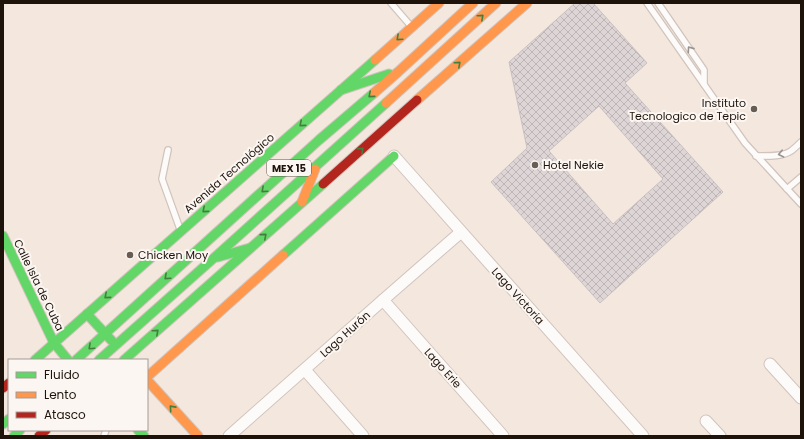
<svg xmlns="http://www.w3.org/2000/svg" width="804" height="439" font-family="Poppins,sans-serif">
  <style>
    .building { fill: url(#building-cross-hatch); stroke: #cac0c1; fill-rule: evenodd }
    .lines { fill: none; stroke-linecap: round; stroke-linejoin: round }
    .lane-casing { stroke: #d0c4bc; stroke-width: 8 }
    .street-casing { stroke: #d0c4bc; stroke-width: 13 }
    .fast-casing { stroke: #d0c4bc; stroke-width: 11 }
    .slow-casing { stroke: #d0c4bc; stroke-width: 11 }
    .jam-casing { stroke: #d0c4bc; stroke-width: 11 }
    .lane { stroke: #fdfbfa; stroke-width: 5.5 }
    .street { stroke: #fdfbfa; stroke-width: 11 }
    .fast { stroke: #63d668; stroke-width: 9 }
    .slow { stroke: #ff974d; stroke-width: 9 }
    .jam { stroke: #b3261e; stroke-width: 9 }
    .oneway { stroke: #447e3e }
    .oneway2 { stroke: #98938e }
    .poi-dot { fill: #685d55; stroke: #fcf6f2; stroke-width: 1.5 }
    .labels { text-anchor: middle; stroke-width: 4; stroke-linejoin: round; paint-order: stroke }
    .shield { fill: #fcf6f2; stroke: #605750; stroke-width: 1 }
    .shield-label { font-size: 10px; font-weight: bold; fill: #1d130b }
    .poi-label { font-size: 11px; fill: #1d130b; stroke: #fcf6f2; text-anchor: start }
    .street-label { font-size: 11px; fill: #1d130b; stroke: #fcf6f2 }
  </style>
  <defs>
    <pattern id="building-cross-hatch" width="8" height="8" patternUnits="userSpaceOnUse"><rect width="8" height="8" fill="#ded5d6"/><path d="M0 0l8 8M0 8l8-8" fill="none" stroke="#beb6b6"/></pattern>
  </defs>
  <rect width="100%" height="100%" fill="#f4e7de"/>
  <path class="building" d="M575 3H593L647 63 625 83 723 192 600 303 491 182 527 148 509 62ZM599 106 663 179 613 224 549 151Z"/>
  <g class="lines">
    <defs>
      <g id="lane">
        <polyline points="391,3 410,25"/>
        <polyline points="647,3 745,143 801,204"/>
        <polyline points="658,3 704,70 704,84"/>
        <polyline points="168,150 162,179 180,229"/>
        <path d="M756 156C767 156 782 157 791 151 795 148 798 145 801 142"/>
        <polyline points="787,189 801,177"/>
        <polyline points="104,436 106,430"/>
      </g>
      <g id="street">
        <polyline points="394,156 643,436"/>
        <polyline points="383,300 503,436"/>
        <polyline points="770,364 801,398"/>
        <polyline points="305,370 363,436"/>
        <polyline points="706,421 720,436"/>
        <polyline points="229,436 383,300 461,232"/>
      </g>
      <g id="fast">
        <polyline points="341,90 389,74"/>
        <polyline points="3,236 54,343 68,360"/>
        <polyline points="283,255 394,156"/>
        <polyline points="218,257 250,248"/>
        <polyline points="87,314 112,341"/>
        <polyline points="35,360 375,60"/>
        <polyline points="76,360 319,140 374,93"/>
        <polyline points="99,360 215,257 386,103"/>
        <polyline points="124,360 323,184"/>
        <polyline points="3,424 9,419"/>
        <polyline points="138,430 144,436"/>
        <polyline points="14,436 20,430"/>
      </g>
      <g id="slow">
        <polyline points="375,60 439,3"/>
        <polyline points="374,93 398,72 473,3"/>
        <polyline points="417,100 527,3"/>
        <polyline points="386,103 496,3"/>
        <polyline points="302,202 315,169"/>
        <polyline points="147,377 283,255"/>
        <polyline points="147,380 198,436"/>
      </g>
      <g id="jam">
        <polyline points="323,184 417,100"/>
        <polyline points="3,388 9,383"/>
        <polyline points="39,436 46,430"/>
      </g>
    </defs>
    <use href="#lane" class="lane-casing"/>
    <use href="#street" class="street-casing"/>
    <use href="#fast" class="fast-casing"/>
    <use href="#slow" class="slow-casing"/>
    <use href="#jam" class="jam-casing"/>
    <use href="#lane" class="lane"/>
    <use href="#street" class="street"/>
    <use href="#fast" class="fast"/>
    <use href="#slow" class="slow"/>
    <use href="#jam" class="jam"/>
  </g>
  <defs><path id="oneway-chevron" d="M-2-3.5L2.5 0L-2 3.5" fill="none" stroke-width="1.6" stroke-linecap="round" stroke-linejoin="round"/></defs>
  <g class="oneway">
    <use href="#oneway-chevron" transform="translate(481 17) rotate(-42)"/>
    <use href="#oneway-chevron" transform="translate(399 38) rotate(138)"/>
    <use href="#oneway-chevron" transform="translate(458 64) rotate(-42)"/>
    <use href="#oneway-chevron" transform="translate(371 95) rotate(139)"/>
    <use href="#oneway-chevron" transform="translate(302 124) rotate(139)"/>
    <use href="#oneway-chevron" transform="translate(361 150) rotate(-42)"/>
    <use href="#oneway-chevron" transform="translate(264 190) rotate(138)"/>
    <use href="#oneway-chevron" transform="translate(205 210) rotate(139)"/>
    <use href="#oneway-chevron" transform="translate(264 236) rotate(-41)"/>
    <use href="#oneway-chevron" transform="translate(167 277) rotate(138)"/>
    <use href="#oneway-chevron" transform="translate(107 296) rotate(139)"/>
    <use href="#oneway-chevron" transform="translate(156 332) rotate(-42)"/>
    <use href="#oneway-chevron" transform="translate(91 347) rotate(137)"/>
    <use href="#oneway-chevron" transform="translate(172 408) rotate(-132)"/>
  </g>
  <g class="oneway2">
    <use href="#oneway-chevron" transform="translate(690 49) rotate(-125)"/>
    <use href="#oneway-chevron" transform="translate(781 154) rotate(167)"/>
  </g>
  <g class="poi-dot">
    <circle cx="754" cy="109" r="4"/>
    <circle cx="535" cy="165" r="4"/>
    <circle cx="130" cy="255" r="4"/>
  </g>
  <g class="labels">
    <rect class="shield" x="267" y="160" width="44" height="16" rx="3"/>
    <g class="shield-label">
      <text x="289" y="172">MEX 15</text>
    </g>
    <g class="poi-label">
      <text x="746" y="107" text-anchor="end">Instituto<tspan x="746" dy="13">Tecnologico de Tepic</tspan></text>
      <text x="543" y="169">Hotel Nekie</text>
      <text x="138" y="259">Chicken Moy</text>
    </g>
    <g class="street-label">
      <text transform="translate(229 173) rotate(-41)" y="4">Avenida Tecnológico</text>
      <text transform="translate(39 285) rotate(64)" y="4">Calle Isla de Cuba</text>
      <text transform="translate(518 296) rotate(48)" y="4">Lago Victoria</text>
      <text transform="translate(345 334) rotate(-42)" y="4">Lago Hurón</text>
      <text transform="translate(443 368) rotate(48)" y="4">Lago Erie</text>
    </g>
  </g>
  <rect width="804" height="439" fill="none" stroke="#1d130b" stroke-width="8"/>
  <rect x="8" y="359" width="140" height="72" fill="#fcf6f2" stroke="#a39b96"/>
  <rect x="16" y="372" width="20" height="6" fill="#63d668" stroke="#a39b96"/>
  <text x="44" y="379" font-size="12" fill="#1d130b">Fluido</text>
  <rect x="16" y="392" width="20" height="6" fill="#ff974d" stroke="#a39b96"/>
  <text x="44" y="399" font-size="12" fill="#1d130b">Lento</text>
  <rect x="16" y="412" width="20" height="6" fill="#b3261e" stroke="#a39b96"/>
  <text x="44" y="419" font-size="12" fill="#1d130b">Atasco</text>
</svg>
